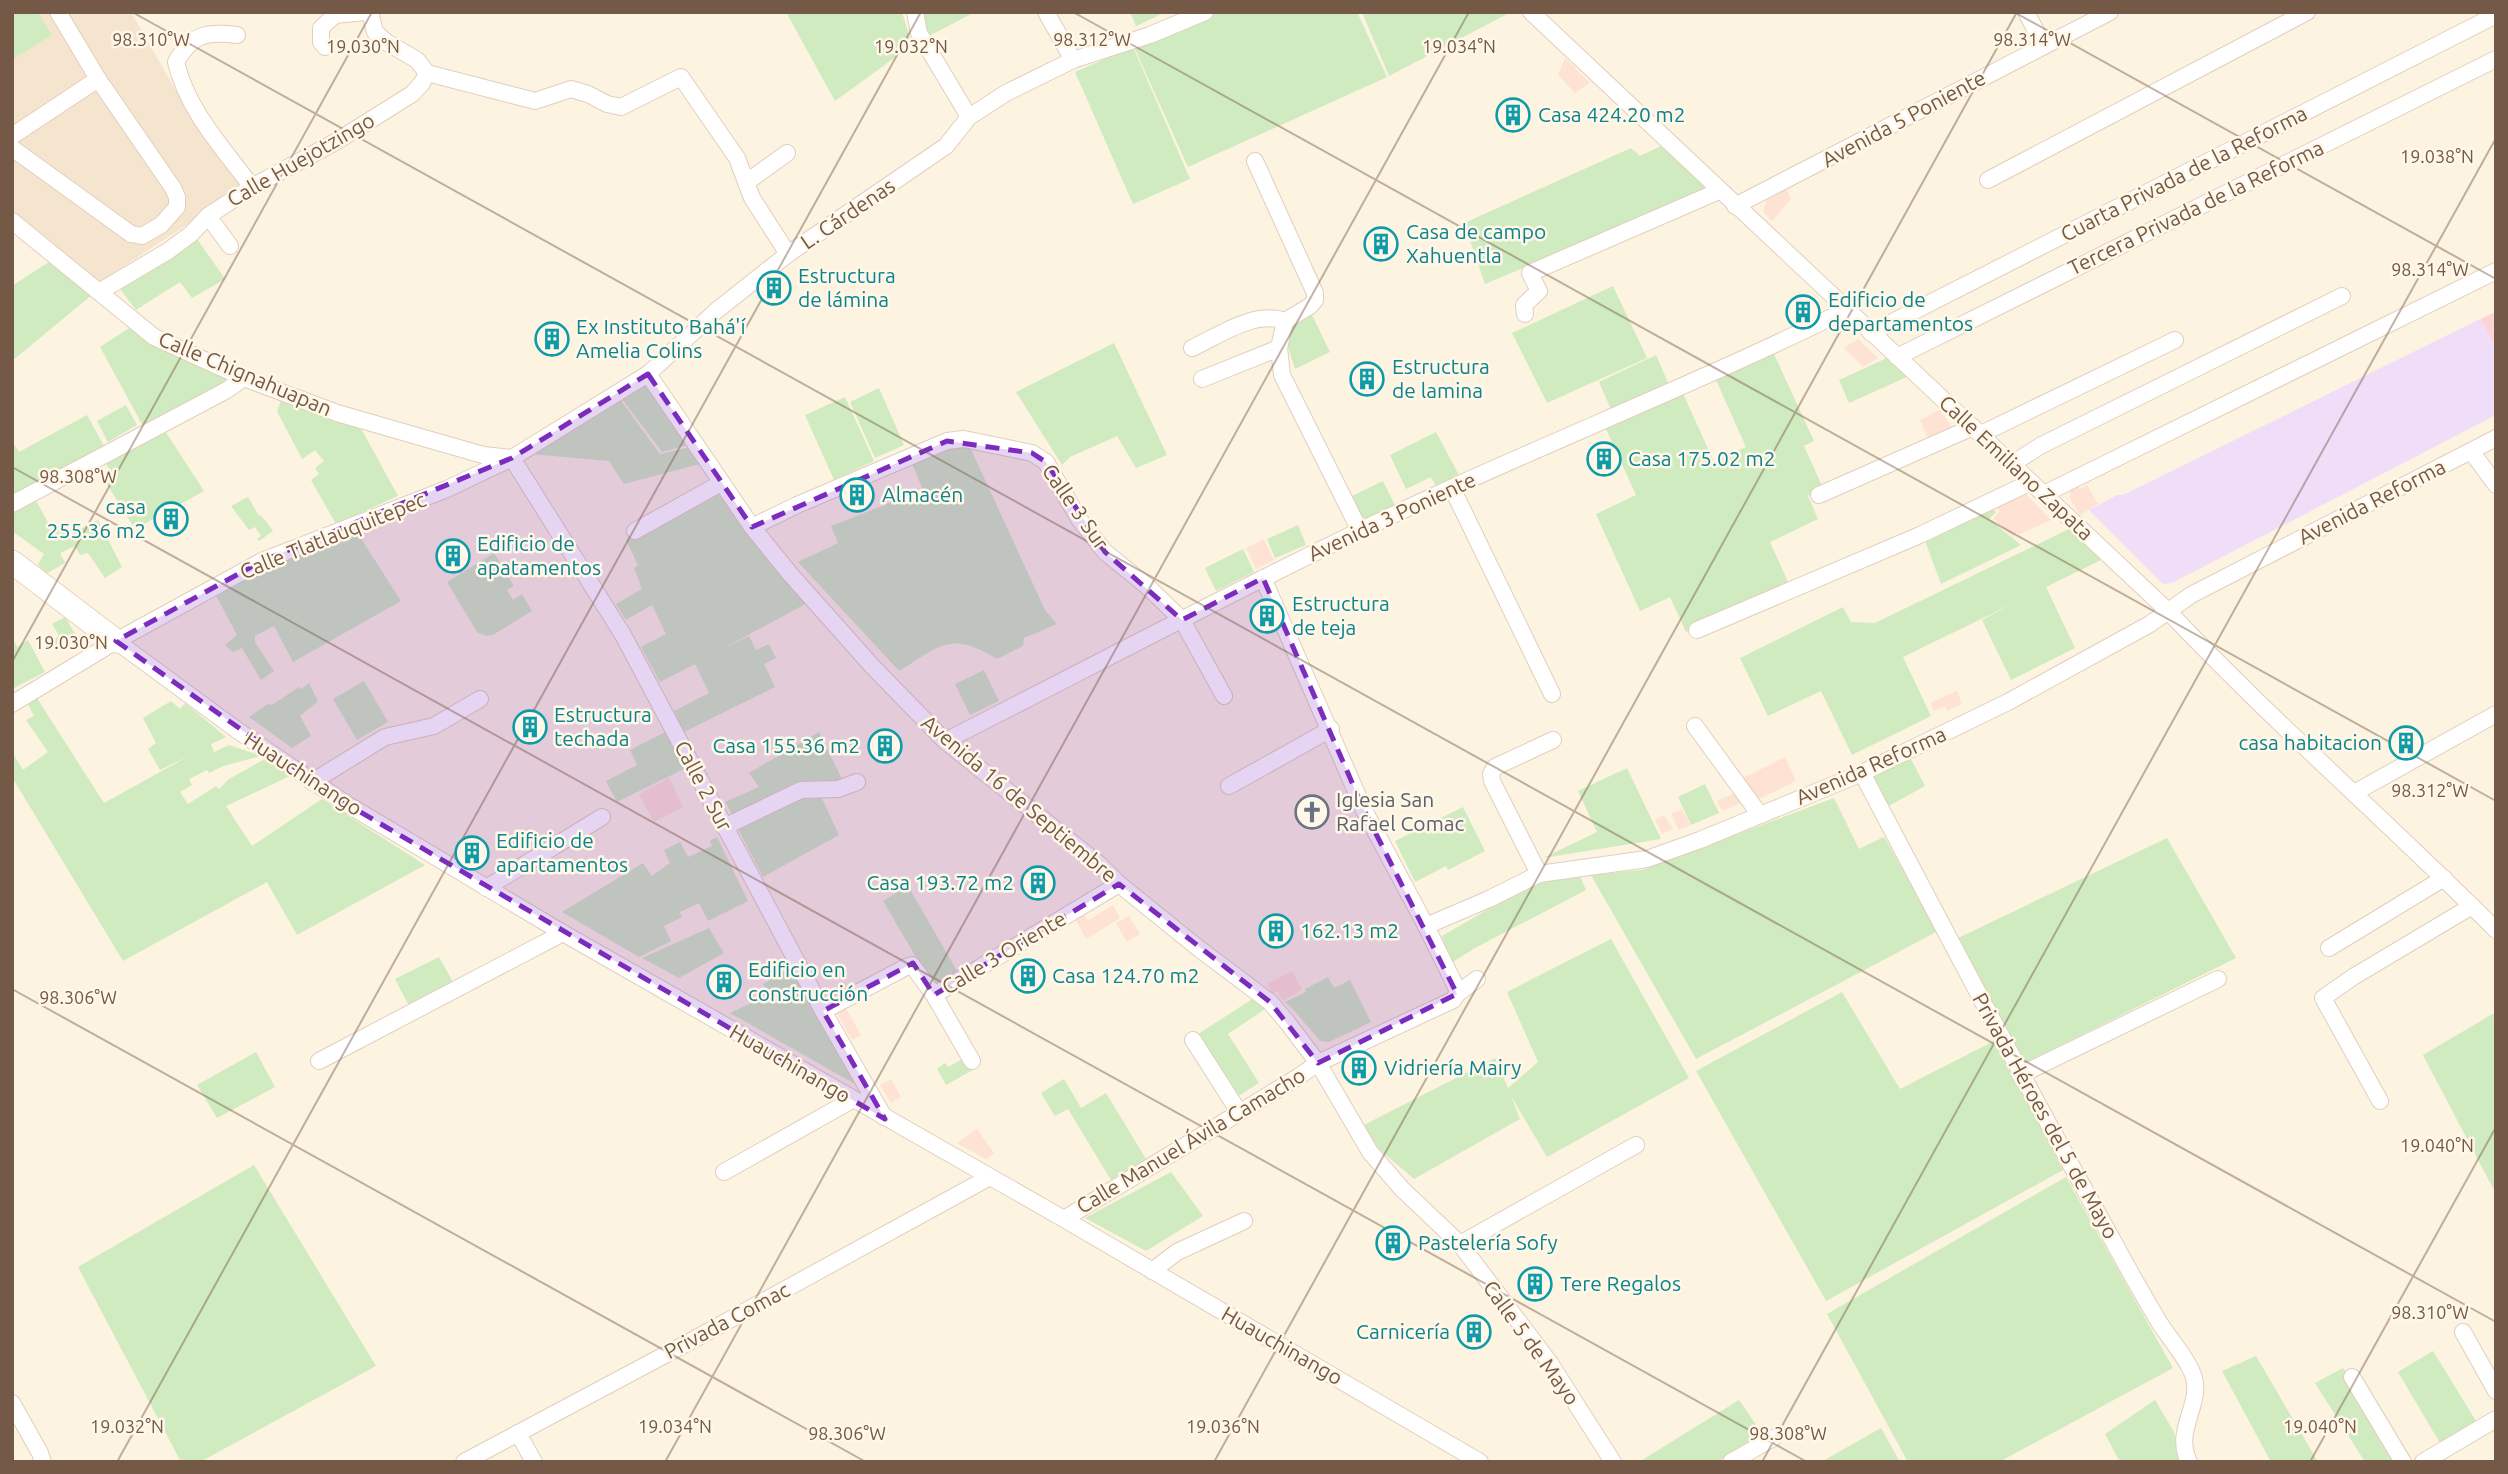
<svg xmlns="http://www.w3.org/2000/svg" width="2508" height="1474" font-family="Ubuntu,sans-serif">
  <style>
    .residential { fill: #f5e5cf }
    .commercial { fill: #fee2d4 }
    .education { fill: #f0def9 }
    .medical { fill: #fbd4d7 }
    .green { fill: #d0ebbf }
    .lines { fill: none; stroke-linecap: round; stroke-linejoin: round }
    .minor-casing { stroke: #e1cfbd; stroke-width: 18 }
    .secondary-casing { stroke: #e9d2bc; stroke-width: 25 }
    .minor { stroke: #fff; stroke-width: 16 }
    .secondary { stroke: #fff; stroke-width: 23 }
    .marked { fill: #7b2cbf; fill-opacity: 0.2; stroke: #7b2cbf; stroke-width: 5; stroke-dasharray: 14 9; stroke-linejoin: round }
    .ticks { fill: none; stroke: #755947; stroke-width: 2; stroke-opacity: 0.45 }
    .labels { text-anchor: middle; stroke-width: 5; stroke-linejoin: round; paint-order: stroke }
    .culture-label { font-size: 21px; fill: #0d838f; stroke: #fff7e8; text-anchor: start }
    .street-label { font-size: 21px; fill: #755947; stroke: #fff7e8 }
    .worship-label { font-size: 21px; fill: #5b616d; stroke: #fff7e8; text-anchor: start }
    .ticks-label { font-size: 18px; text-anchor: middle; fill: #755947; stroke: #fff7e8; stroke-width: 5; stroke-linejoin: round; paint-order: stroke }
  </style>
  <rect width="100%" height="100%" fill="#fdf3e1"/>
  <polygon class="residential" points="38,12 131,12 187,110 245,186 100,282 12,213 12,60 52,35"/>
  <g class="commercial">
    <polygon points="1565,58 1590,83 1575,93 1558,75"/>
    <polygon points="1786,188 1791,199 1772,221 1763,212 1767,199"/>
    <polygon points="1858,339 1878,358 1863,367 1844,348"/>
    <polygon points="1940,410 1952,427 1928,438 1920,420"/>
    <polygon points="2077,484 2080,489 2087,485 2098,504 2080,515 2069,497 2071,495 2068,489"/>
    <polygon points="2023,491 2051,520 2020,534 2017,533 2013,537 1993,518 2000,511 1994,506"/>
    <polygon points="1264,539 1274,560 1256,569 1246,548"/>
    <polygon points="1957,691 1962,704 1947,711 1945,706 1934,711 1930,703"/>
    <polygon points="1785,757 1796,781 1755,801 1743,778"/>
    <polygon points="669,778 683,807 654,822 639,794"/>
    <polygon points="1740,791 1744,801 1722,811 1717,801"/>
    <polygon points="1682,809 1690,825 1679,830 1671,814"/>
    <polygon points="1664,815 1673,829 1662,834 1655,820"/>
    <polygon points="1113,905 1120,918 1086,939 1074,917 1082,911 1088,920"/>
    <polygon points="1129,916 1140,934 1127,942 1116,923"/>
    <polygon points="1292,971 1302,990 1282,1001 1277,991 1272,994 1267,984"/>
    <polygon points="844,1005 861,1035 852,1040 835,1010"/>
    <polygon points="891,1079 901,1097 891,1103 880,1085"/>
    <polygon points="977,1129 994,1153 986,1159 957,1143"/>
  </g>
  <polygon class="education" points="2480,319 2496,347 2496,415 2172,583 2163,584 2089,510 2117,495 2123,495"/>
  <polygon class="medical" points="2496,312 2496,347 2480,319"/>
  <g class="green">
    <polygon points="12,12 38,12 52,35 12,60"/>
    <polygon points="786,12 902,12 912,45 835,101"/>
    <polygon points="919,12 975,12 929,36"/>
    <polygon points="1130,12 1166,12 1136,26"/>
    <polygon points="1216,12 1357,12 1387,77 1188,167 1134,47"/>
    <polygon points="1362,12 1511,12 1389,76"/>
    <polygon points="1133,47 1190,179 1133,204 1075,72"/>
    <polygon points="1661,146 1711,189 1485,284 1464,223 1631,148 1640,156"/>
    <polygon points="195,236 225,279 192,298 180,282 136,310 118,286"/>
    <polygon points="49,262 93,294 12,361 12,286"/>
    <polygon points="1613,286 1647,358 1547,403 1512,333"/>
    <polygon points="1312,315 1330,352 1295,369 1287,344 1290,328"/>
    <polygon points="134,325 236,380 144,428 100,347"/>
    <polygon points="1114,343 1167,455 1136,468 1117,436 1070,457 1062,465 1016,392"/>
    <polygon points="1774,354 1814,441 1804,446 1823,488 1808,496 1818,519 1770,542 1789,584 1686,632 1670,597 1640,611 1596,514 1636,495 1605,427 1682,391 1714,462 1746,447 1716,380"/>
    <polygon points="1656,355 1670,387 1613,414 1599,382"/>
    <polygon points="1889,357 1907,377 1849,403 1839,380"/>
    <polygon points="648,382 692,444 662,452 622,399"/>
    <polygon points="879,388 904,445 875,458 850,402"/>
    <polygon points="845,397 874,461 834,480 805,415"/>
    <polygon points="282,398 358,423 398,496 336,524 311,480 319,474 315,468 324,461 315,450 302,459 277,411"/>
    <polygon points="620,399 660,454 691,447 700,464 624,484 609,461 531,454"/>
    <polygon points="126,405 137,425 108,442 97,421"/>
    <polygon points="87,415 105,448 15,495 12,490 12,441 19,452"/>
    <polygon points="163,428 204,491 135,529 103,478 112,473 103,459"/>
    <polygon points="1436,432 1460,477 1437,488 1431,477 1406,489 1390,455"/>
    <path d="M969 445 1045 610 1057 624 1024 638 1023 646 997 659C951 630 940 646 899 671L798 562 838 543 831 526 923 490 911 461 946 446Z"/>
    <polygon points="1383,481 1395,505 1364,521 1352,496"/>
    <polygon points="719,489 809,602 724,648 749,636 756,650 769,644 776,658 764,664 775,687 684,732 674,711 709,693 695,664 660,682 641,647 666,634 652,605 626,620 616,604 642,589 634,568 638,565 626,540"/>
    <polygon points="33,495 52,530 61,524 70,534 98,520 122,567 105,578 88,553 80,555 75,546 60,553 65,563 46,574 38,564 44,554 12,531 12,505"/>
    <polygon points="248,497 259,516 261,515 273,531 259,541 257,539 261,536 255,527 249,530 231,506"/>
    <polygon points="1990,508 1996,512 1989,519 2021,545 1941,584 1924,538"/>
    <polygon points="1298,525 1306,545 1275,558 1267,539"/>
    <polygon points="2071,528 2103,559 2046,587 2075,648 2011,680 1982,620 2014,603 1903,657 1931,716 1852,755 1821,691 1768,716 1740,658 1843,607 1851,622 1875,623"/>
    <polygon points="355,529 401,601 293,662 274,626 255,636 255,642 274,671 261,680 242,648 233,652 225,645 237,635 214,592 260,567"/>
    <polygon points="1243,549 1254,572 1216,591 1205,568"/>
    <polygon points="494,553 514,586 507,590 513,600 522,594 532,611 493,635 486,636 477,632 447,582"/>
    <polygon points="65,617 76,635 58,649 53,641 59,635 52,624"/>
    <polygon points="12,637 17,647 28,640 45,672 12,689"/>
    <polygon points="984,670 999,701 970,715 955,684"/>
    <polygon points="364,681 388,722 357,740 333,699"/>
    <polygon points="309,683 318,701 300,716 311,736 292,748 249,717 268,704 272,705 299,687 301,689"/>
    <polygon points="33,692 104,803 189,756 160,770 148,749 156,743 143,718 171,701 180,709 185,703 226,737 211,744 214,752 229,745 261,756 223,766 209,773 207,770 189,779 192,785 180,792 188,804 216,786 219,789 229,779 265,759 290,776 226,806 252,846 322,799 425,865 297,935 267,882 123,961 12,777 12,752 23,770 48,752 26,720 34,716 25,699"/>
    <polygon points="667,731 686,768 617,802 606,781 637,765 630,750"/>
    <polygon points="819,732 844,783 734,818 725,802 759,787 749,773"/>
    <polygon points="1910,757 1925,786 1885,808 1868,776"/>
    <polygon points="1627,768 1661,839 1543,858 1597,832 1578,791"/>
    <polygon points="1705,784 1719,813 1691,825 1678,797"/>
    <polygon points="819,792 839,835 763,877 736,825 800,794"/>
    <polygon points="1834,798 1859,849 1884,837 1938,931 1696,1059 1591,875 1642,870"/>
    <polygon points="1463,807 1485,851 1448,870 1446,866 1415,882 1395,841"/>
    <polygon points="717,837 748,901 708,921 699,903 680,912 682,917 664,926 671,941 639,957 562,912 643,863 652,876 670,863 664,850 680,842 688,857 712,846 710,840"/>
    <polygon points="2167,838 2236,958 2023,1064 1958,938"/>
    <polygon points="1579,874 1586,890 1475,948 1451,963 1442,936 1539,880"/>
    <polygon points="908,886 960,976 935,990 883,901"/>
    <polygon points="709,928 724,953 679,978 642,958"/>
    <polygon points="1611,939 1689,1078 1547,1157 1511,1096 1520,1119 1414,1179 1378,1148 1364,1125 1495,1058 1508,1088 1538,1062 1507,992"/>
    <polygon points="439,957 453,982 408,1004 395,979"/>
    <polygon points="792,968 862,1088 730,1013 768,995 763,984"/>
    <polygon points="1328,977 1334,988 1350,980 1371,1022 1329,1042 1320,1041 1292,1008 1285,1002 1306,992 1305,989"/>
    <polygon points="1842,992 1900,1089 1994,1041 2063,1170 1826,1301 1696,1071"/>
    <polygon points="1257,996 1265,1009 1228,1034 1259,1083 1235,1098 1195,1036"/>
    <polygon points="2496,1012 2496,1194 2423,1055"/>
    <polygon points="256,1052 275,1087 217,1118 197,1085"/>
    <polygon points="966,1057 973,1070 946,1085 937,1069 945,1063 948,1067"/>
    <polygon points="1064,1079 1081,1108 1106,1093 1146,1159 1111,1180 1068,1109 1055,1116 1041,1093"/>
    <polygon points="254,1165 376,1366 200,1462 181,1462 78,1267"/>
    <polygon points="1171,1172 1203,1216 1146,1251 1085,1218"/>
    <polygon points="2066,1177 2173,1368 1999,1462 1908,1462 1827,1314"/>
    <polygon points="2433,1351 2476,1421 2440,1443 2398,1372"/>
    <polygon points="2256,1356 2318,1462 2271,1462 2222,1371"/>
    <polygon points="2343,1368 2395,1462 2365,1462 2315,1383"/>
    <polygon points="1739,1400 1763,1435 1717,1462 1639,1462"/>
    <polygon points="2155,1400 2174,1432 2181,1462 2120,1462 2105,1434"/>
    <polygon points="1881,1428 1900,1462 1821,1462"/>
  </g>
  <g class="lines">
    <defs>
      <g id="minor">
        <polyline points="370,12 375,32 386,42 417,60 427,73"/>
        <polyline points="915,12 919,33 969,117"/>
        <polyline points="1046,12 1073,60"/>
        <path d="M1531 12 2168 611C2273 722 2388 822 2496 930"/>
        <polyline points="2026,12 2044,46"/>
        <path d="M237 35C206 31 192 34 176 62 187 110 223 148 252 187"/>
        <polyline points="325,47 321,42 321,28 335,15 365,12"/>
        <polyline points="427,73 535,101 571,89 588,94 607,104 621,107 681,77 737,158 752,198 788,254"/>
        <polyline points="12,136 98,79"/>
        <polyline points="12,148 131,234 142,236 161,225 177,207 177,197 173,188 98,79 58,12"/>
        <polyline points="1255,161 1315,293 1315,300 1310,306 1285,321 1279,348 1282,375 1360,531"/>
        <polyline points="1988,180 2307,12"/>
        <polyline points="747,182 787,153"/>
        <polyline points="1735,206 2110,12"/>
        <polyline points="208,216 230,246"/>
        <polyline points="12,221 154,337 244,378 337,413 483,455 511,458"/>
        <polyline points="99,292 168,251 191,234 208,216 252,187 337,141 412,94 422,83 427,73"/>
        <polyline points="1525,314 1524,305 1539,291 1530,273 1719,191"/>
        <polyline points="1871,333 2496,15"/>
        <path d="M1192 348C1220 335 1255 310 1285 321"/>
        <polyline points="1897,357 2496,59"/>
        <polyline points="648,374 752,527 791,575 872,666 945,741 1099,864 1119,884 1197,947 1270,1002 1287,1022 1318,1063 1370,1152 1402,1189 1460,1244 1550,1363 1613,1462"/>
        <polyline points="1202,379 1279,348"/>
        <polyline points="1981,434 2175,340"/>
        <polyline points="2471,451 2496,485"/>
        <polyline points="512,458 623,635 823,1011 884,1117"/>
        <polyline points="2012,464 2040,446 2342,296"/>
        <polyline points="1452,488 1552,694"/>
        <polyline points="2044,494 2496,271"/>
        <polyline points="1819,495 1973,427"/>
        <polyline points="12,504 227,390 244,378"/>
        <polyline points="752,527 797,505 947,441 964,439 1032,453 1046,462 1079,519 1105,552 1147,586 1182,620 1224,696"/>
        <polyline points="635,531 721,483"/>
        <polyline points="1263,578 1364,810 1426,926 1457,989 1457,994"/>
        <polyline points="1697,630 1920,535 2031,482"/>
        <polyline points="116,641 237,730 345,803 563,933 1064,1219 1480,1462"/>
        <polyline points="12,704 116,641 262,561 447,489 512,458 648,374 716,311 788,254 946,146 969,117 1006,93 1073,60 1150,35 1205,12"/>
        <polyline points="1695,726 1760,815"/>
        <path d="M945 741C1113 656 1280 566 1451 488 1583 428 1717 374 1846 310"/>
        <path d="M1862 773C1944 929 2026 1085 2112 1239 2127 1267 2143 1295 2159 1322 2169 1338 2183 1353 2191 1370 2207 1402 2172 1427 2189 1462"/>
        <polyline points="312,782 385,737 434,726 480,699"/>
        <polyline points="1229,786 1331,729"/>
        <polyline points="2354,793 2496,714"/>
        <polyline points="724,827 801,790 838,789 857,782"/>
        <polyline points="1539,874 1492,781 1491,774 1495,767 1553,740"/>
        <polyline points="486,888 602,817"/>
        <polyline points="1426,926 1489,899 1539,874 1647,859 1700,840 1862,773 2008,702 2150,624 2191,595 2496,438"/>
        <polyline points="2329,948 2444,878"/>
        <polyline points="934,995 1119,884"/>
        <polyline points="823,1011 906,967 912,965 934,995 972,1061"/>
        <polyline points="1193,1040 1239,1112"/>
        <polyline points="319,1061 563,933"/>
        <polyline points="2020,1075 2218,979"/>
        <polyline points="2380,1101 2323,998 2353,977 2472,906"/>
        <polyline points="724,1172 852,1100"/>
        <polyline points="1064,1219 1298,1077 1318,1063 1453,1000 1457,994 1477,979"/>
        <polyline points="1460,1244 1636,1145"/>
        <polyline points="1152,1271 1177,1252 1244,1221"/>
        <polyline points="2463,1332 2496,1391"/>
        <polyline points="2352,1377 2403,1462"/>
        <polyline points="12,1403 40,1453 43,1462"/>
        <polyline points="518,1433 534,1462"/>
        <polyline points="464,1462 691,1341 988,1178"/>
        <polyline points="1731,1462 1773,1438"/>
        <polyline points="2423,1462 2496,1419"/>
      </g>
      <polyline id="secondary" points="12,562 116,641"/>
    </defs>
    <use href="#minor" class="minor-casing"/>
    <use href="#secondary" class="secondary-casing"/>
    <use href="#minor" class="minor"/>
    <use href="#secondary" class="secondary"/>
  </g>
  <path class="marked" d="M648 374 752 527 947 441 1032 453 1046 462 1105 552 1182 620 1263 578 1364 810 1457 994 1318 1063 1270 1002 1119 884 934 995 913 963 823 1011 885 1119 345 803 116 641 262 561 512 458Z"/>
  <path class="ticks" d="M132 12 2496 1322M1073 12 2496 801M2014 12 2496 279M12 467 1807 1462M12 662 372 12M12 989 866 1462M117 1462 921 12M665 1462 1469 12M1214 1462 2017 12M1762 1462 2496 138M2310 1462 2496 1127"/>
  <defs>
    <symbol id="building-ring" viewBox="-11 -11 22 22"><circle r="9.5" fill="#fff7e8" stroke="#0f9aa8" stroke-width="1.5"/><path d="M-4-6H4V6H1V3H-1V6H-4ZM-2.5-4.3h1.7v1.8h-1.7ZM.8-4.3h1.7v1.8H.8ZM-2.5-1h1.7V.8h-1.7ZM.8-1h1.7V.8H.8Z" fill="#0f9aa8"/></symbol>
    <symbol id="church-ring" viewBox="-11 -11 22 22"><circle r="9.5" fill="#fff7e8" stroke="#6b7280" stroke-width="1.5"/><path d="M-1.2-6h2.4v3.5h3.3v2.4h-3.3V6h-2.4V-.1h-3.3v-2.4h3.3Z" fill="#6b7280"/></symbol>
  </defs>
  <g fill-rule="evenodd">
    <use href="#building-ring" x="1494" y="96" width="38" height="38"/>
    <use href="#building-ring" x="1362" y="225" width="38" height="38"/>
    <use href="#building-ring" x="755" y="269" width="38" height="38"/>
    <use href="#building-ring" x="1784" y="293" width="38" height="38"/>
    <use href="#building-ring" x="533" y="320" width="38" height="38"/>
    <use href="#building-ring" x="1348" y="360" width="38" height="38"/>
    <use href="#building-ring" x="1585" y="440" width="38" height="38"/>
    <use href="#building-ring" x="838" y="476" width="38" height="38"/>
    <use href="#building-ring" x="152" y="500" width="38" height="38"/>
    <use href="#building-ring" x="434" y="537" width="38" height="38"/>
    <use href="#building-ring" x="1248" y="597" width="38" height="38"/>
    <use href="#building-ring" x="511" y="708" width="38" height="38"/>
    <use href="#building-ring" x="2387" y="724" width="38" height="38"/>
    <use href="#building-ring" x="866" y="727" width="38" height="38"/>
    <use href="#church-ring" x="1293" y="793" width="38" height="38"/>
    <use href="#building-ring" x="453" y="834" width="38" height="38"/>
    <use href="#building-ring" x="1019" y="864" width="38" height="38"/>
    <use href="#building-ring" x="1257" y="912" width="38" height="38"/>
    <use href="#building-ring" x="1009" y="957" width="38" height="38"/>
    <use href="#building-ring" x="705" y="963" width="38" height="38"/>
    <use href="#building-ring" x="1340" y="1049" width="38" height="38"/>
    <use href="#building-ring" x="1374" y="1224" width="38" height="38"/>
    <use href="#building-ring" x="1516" y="1265" width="38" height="38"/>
    <use href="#building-ring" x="1455" y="1313" width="38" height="38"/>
  </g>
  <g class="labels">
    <g class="culture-label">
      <text x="1538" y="122">Casa 424.20 m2</text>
      <text x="1406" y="239">Casa de campo<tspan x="1406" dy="24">Xahuentla</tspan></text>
      <text x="798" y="283">Estructura<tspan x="798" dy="24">de lámina</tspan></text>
      <text x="1828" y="307">Edificio de<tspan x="1828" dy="24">departamentos</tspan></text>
      <text x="576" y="334">Ex Instituto Bahá'í<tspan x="576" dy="24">Amelia Colins</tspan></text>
      <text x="1392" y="374">Estructura<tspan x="1392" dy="24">de lamina</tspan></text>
      <text x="1628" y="466">Casa 175.02 m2</text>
      <text x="882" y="502">Almacén</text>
      <text x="146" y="514" text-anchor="end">casa<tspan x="146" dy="24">255.36 m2</tspan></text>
      <text x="477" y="551">Edificio de<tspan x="477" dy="24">apatamentos</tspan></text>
      <text x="1292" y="611">Estructura<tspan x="1292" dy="24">de teja</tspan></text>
      <text x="554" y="722">Estructura<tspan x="554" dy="24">techada</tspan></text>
      <text x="2382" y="750" text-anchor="end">casa habitacion</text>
      <text x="860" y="753" text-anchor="end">Casa 155.36 m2</text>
      <text x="496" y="848">Edificio de<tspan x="496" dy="24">apartamentos</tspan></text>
      <text x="1014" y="890" text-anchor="end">Casa 193.72 m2</text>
      <text x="1300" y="938">162.13 m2</text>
      <text x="748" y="977">Edificio en<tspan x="748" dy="24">construcción</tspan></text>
      <text x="1052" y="983">Casa 124.70 m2</text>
      <text x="1384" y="1075">Vidriería Mairy</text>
      <text x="1418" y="1250">Pastelería Sofy</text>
      <text x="1560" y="1291">Tere Regalos</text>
      <text x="1450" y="1339" text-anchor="end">Carnicería</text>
    </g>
    <g class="street-label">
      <text transform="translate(1904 119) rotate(-28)" y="7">Avenida 5 Poniente</text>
      <text transform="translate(301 160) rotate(-30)" y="7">Calle Huejotzingo</text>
      <text transform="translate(2184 174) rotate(-27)" y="7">Cuarta Privada de la Reforma</text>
      <text transform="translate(2196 208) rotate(-26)" y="7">Tercera Privada de la Reforma</text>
      <text transform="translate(848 214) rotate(-34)" y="7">L. Cárdenas</text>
      <text transform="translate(245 374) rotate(23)" y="7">Calle Chignahuapan</text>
      <text transform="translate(2016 468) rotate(43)" y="7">Calle Emiliano Zapata</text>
      <text transform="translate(2372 502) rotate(-27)" y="7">Avenida Reforma</text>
      <text transform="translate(1075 507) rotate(55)" y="7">Calle 3 Sur</text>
      <text transform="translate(1392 517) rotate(-25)" y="7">Avenida 3 Poniente</text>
      <text transform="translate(333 536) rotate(-22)" y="7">Calle Tlatlauquitepec</text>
      <text transform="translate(1871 766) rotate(-24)" y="7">Avenida Reforma</text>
      <text transform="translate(303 774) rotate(33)" y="7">Huauchinango</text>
      <text transform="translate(703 786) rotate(62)" y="7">Calle 2 Sur</text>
      <text transform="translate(1019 799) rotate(40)" y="7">Avenida 16 de Septiembre</text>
      <text transform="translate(1004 953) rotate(-31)" y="7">Calle 3 Oriente</text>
      <text transform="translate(790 1064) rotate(30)" y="7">Huauchinango</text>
      <text transform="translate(2045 1116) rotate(61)" y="7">Privada Héroes del 5 de Mayo</text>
      <text transform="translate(1191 1141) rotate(-31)" y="7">Calle Manuel Ávila Camacho</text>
      <text transform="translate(727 1321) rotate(-28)" y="7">Privada Comac</text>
      <text transform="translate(1531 1343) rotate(54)" y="7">Calle 5 de Mayo</text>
      <text transform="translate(1282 1346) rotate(30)" y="7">Huauchinango</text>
    </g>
    <g class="worship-label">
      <text x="1336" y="807">Iglesia San<tspan x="1336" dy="24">Rafael Comac</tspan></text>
    </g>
  </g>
  <g class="ticks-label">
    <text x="151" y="46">98.310°W</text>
    <text x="1092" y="46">98.312°W</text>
    <text x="2032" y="46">98.314°W</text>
    <text x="363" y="53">19.030°N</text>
    <text x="911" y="53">19.032°N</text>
    <text x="1459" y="53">19.034°N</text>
    <text x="2437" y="163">19.038°N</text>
    <text x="2430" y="276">98.314°W</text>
    <text x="78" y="483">98.308°W</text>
    <text x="71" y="649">19.030°N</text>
    <text x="2430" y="797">98.312°W</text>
    <text x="78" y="1004">98.306°W</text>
    <text x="2437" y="1152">19.040°N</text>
    <text x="2430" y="1319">98.310°W</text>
    <text x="127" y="1433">19.032°N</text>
    <text x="675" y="1433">19.034°N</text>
    <text x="1223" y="1433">19.036°N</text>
    <text x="2320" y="1433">19.040°N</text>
    <text x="847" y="1440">98.306°W</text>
    <text x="1788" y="1440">98.308°W</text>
  </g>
  <rect width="2508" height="1474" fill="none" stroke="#755947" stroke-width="28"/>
</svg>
